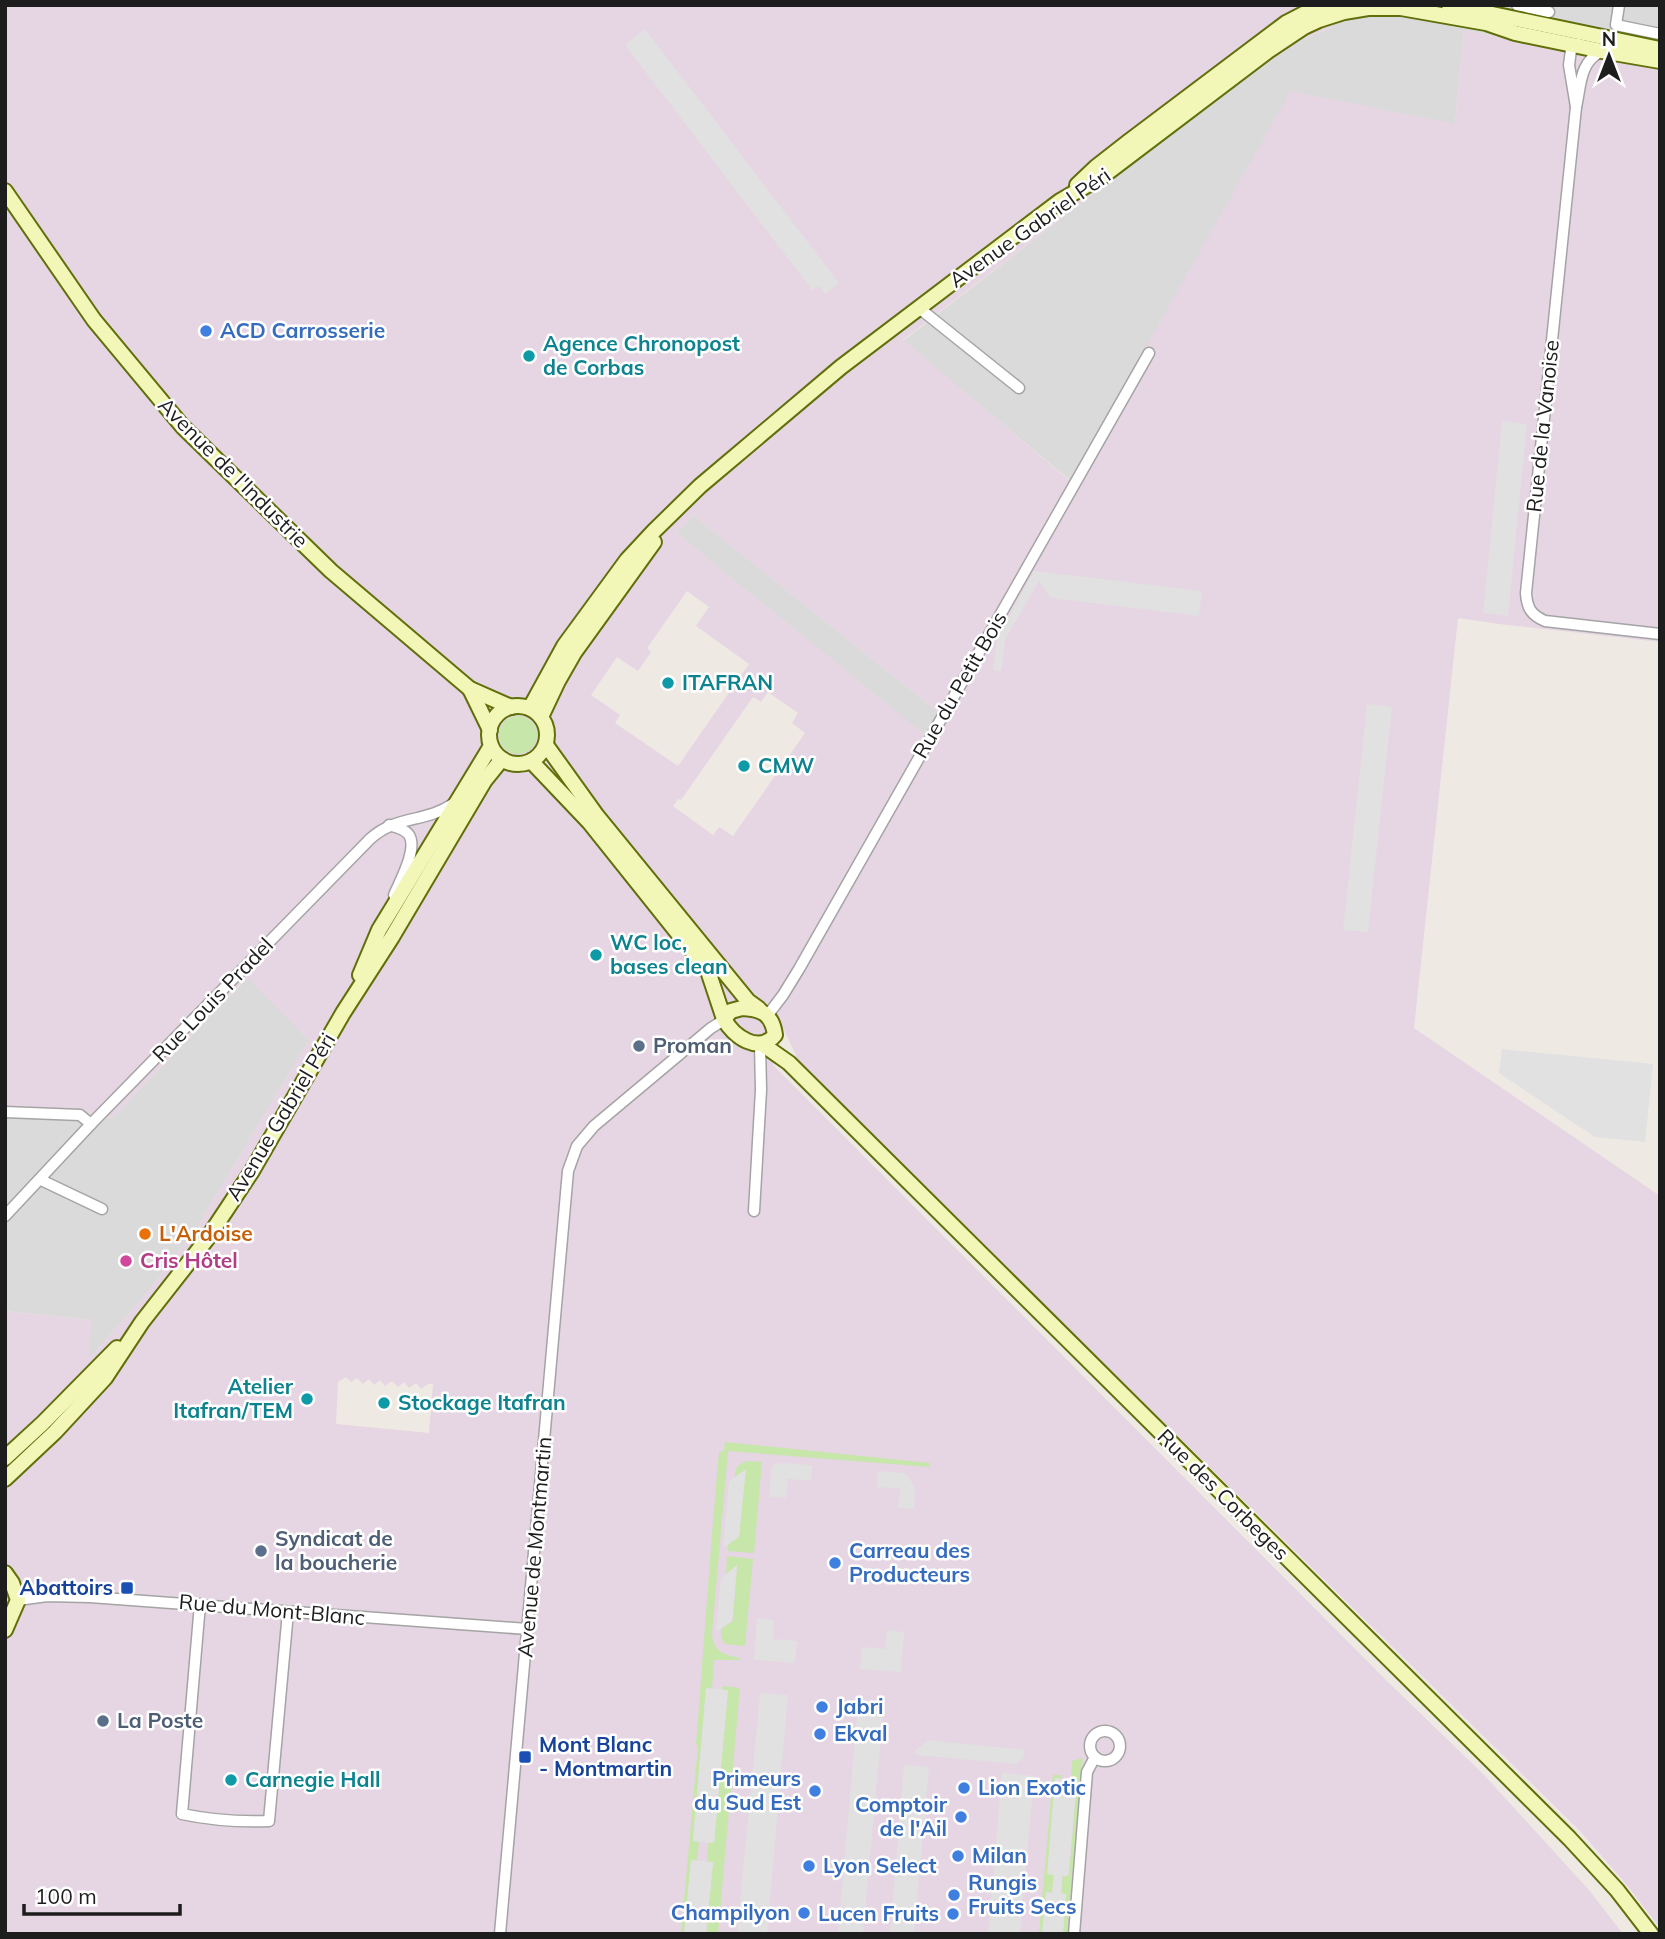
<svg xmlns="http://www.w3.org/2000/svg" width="1665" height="1939" font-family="Mulish,sans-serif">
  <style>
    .residential { fill: #dbdada }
    .industrial { fill: #e6d5e3; fill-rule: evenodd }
    .grass { fill: #c6e6aa }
    .parking { fill: #e1e1e1 }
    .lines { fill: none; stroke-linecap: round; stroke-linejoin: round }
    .street-casing { stroke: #a4a4a4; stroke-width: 13 }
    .secondary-casing { stroke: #606f09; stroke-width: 18 }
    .street { stroke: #fff; stroke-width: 10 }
    .secondary { stroke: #f2f7b8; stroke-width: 14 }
    .shop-dot { fill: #3f7fe0; stroke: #fff; stroke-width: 2.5 }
    .culture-dot { fill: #0f9aa8; stroke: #fff; stroke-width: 2.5 }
    .service-dot { fill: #5c6f8a; stroke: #fff; stroke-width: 2.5 }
    .food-dot { fill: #e8710a; stroke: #fff; stroke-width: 2.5 }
    .hotel-dot { fill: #d1479c; stroke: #fff; stroke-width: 2.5 }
    .transit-dot { fill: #1a4fb4; stroke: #fff; stroke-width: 2.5 }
    .labels { text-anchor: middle; stroke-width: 5; stroke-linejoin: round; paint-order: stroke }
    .street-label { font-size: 21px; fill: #1d1d1d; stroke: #fff }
    .shop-label { font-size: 21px; font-weight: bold; fill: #366cbe; stroke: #fff; text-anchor: start }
    .culture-label { font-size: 21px; font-weight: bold; fill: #0d838f; stroke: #fff; text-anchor: start }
    .service-label { font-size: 21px; font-weight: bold; fill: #4e5e75; stroke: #fff; text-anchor: start }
    .food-label { font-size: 21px; font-weight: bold; fill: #c56008; stroke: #fff; text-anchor: start }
    .hotel-label { font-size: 21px; font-weight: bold; fill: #b23c85; stroke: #fff; text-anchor: start }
    .transit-label { font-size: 21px; font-weight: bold; fill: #164399; stroke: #fff; text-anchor: end }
  </style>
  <rect width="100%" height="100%" fill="#eeeae3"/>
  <g class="residential">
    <polygon points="1325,5 1660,5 1660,69 1464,30 1455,124 1071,481 903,341 1081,203 1252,74 1303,39 1333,27"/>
    <polygon points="693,515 947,719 934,743 676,533"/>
    <polygon points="248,977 309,1040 198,1226 143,1298 88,1360 91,1320 5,1311 5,1118 79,1120 113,1117"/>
  </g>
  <path class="industrial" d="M5 5H1325L1333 27 1303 39 1252 74 1081 203 903 340 1070 481 1291 91 1455 124 1464 30 1660 70V642L1499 624 1458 618 1414 1028 1660 1196V1928L1626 1884 1580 1831 801 1066 779 1019 773 1065 1389 1683 1484 1775 1589 1890 1623 1934H5V1311L91 1320 89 1359 143 1298 198 1226 309 1040 247 977 113 1117 79 1120 5 1118ZM693 515 947 719 934 742 676 533ZM687 591 709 607 696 626 749 664 678 766 615 723 620 715 591 695 617 657 638 671 651 652 647 648ZM768 692 798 713 792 723 805 733 733 836 719 827 713 835 673 806 678 799 681 800 753 697 761 702ZM346 1377 351 1382 357 1378 363 1384 369 1379 374 1385 380 1380 385 1386 392 1381 398 1387 404 1382 409 1388 416 1383 421 1389 428 1384H433L429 1433 336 1424 338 1382Z"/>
  <g class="grass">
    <circle cx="518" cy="735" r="19"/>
    <path d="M725 1442 930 1463V1467L728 1451 712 1634C714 1652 724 1655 740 1658V1660H714L712 1689H706L693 1841 699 1842 697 1861 691 1860 684 1934H681L698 1745 696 1744C704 1646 710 1549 719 1452L724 1451Z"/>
    <path d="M747 1461 762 1462 754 1553 728 1551V1545L739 1537 745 1470 735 1477C735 1468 738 1464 747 1461Z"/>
    <path d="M727 1556 753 1559 745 1646 725 1644C721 1639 721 1635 721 1629L733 1621 737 1566 726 1574Z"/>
    <polygon points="722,1686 740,1688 718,1934 706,1934 713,1863 707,1862 708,1843 714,1843 728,1691 722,1690"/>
    <polygon points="1083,1758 1067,1934 1063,1934 1066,1895 1061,1894 1063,1875 1069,1875 1077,1780 1071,1779 1072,1761"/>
    <polygon points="1053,1775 1062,1775 1062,1779 1056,1778 1048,1874 1054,1874 1052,1893 1046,1893 1042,1934 1039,1934"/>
  </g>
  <g class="parking">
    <polygon points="645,29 839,283 825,294 819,286 812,290 625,45"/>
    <polygon points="1502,421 1527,424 1508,616 1483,613"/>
    <polygon points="1034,571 1202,591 1199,616 1051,598 1039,581 1005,639 1001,671 993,670 997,638"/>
    <polygon points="1367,704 1392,707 1368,932 1343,930"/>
    <polygon points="1502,1049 1653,1064 1645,1142 1595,1137 1499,1073"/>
    <polygon points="782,1463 812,1465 811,1481 788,1479 786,1498 769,1497 771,1469 775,1464"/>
    <polygon points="746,1469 739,1537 723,1548 729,1481"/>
    <polygon points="878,1471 904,1473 909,1477 915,1489 914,1509 898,1508 900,1489 877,1487"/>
    <polygon points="737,1565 732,1621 716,1632 721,1578"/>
    <polygon points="757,1618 774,1620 773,1639 797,1641 795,1663 754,1660"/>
    <polygon points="887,1630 904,1632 901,1672 860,1669 862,1647 885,1649"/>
    <polygon points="706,1688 728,1690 714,1843 693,1841"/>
    <polygon points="760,1693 788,1695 767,1934 737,1934"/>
    <polygon points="858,1702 884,1704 863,1934 838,1934"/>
    <polygon points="928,1740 1025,1750 1024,1757 1017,1764 916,1755 914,1752"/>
    <polygon points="904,1765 929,1767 914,1934 890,1934"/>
    <polygon points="1002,1773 1034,1776 1020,1934 988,1934"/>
    <polygon points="1055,1778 1077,1780 1068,1876 1062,1876 1061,1893 1066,1894 1063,1934 1042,1934 1046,1892 1052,1893 1054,1875 1047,1874"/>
    <polygon points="691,1860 713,1862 706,1934 684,1934"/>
  </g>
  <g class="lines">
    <defs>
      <g id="street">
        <polyline points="1517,5 1549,12"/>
        <polyline points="1619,5 1616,25 1660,34"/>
        <path d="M1578 44 1571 50 1569 65 1576 107C1581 86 1579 62 1602 51"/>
        <path d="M1576 107 1526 593C1527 608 1531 615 1545 621L1660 634"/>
        <polyline points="919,308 1019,388"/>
        <path d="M389 825C396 827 405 829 409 835 418 849 400 881 394 895"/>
        <polyline points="767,1016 783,995 799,969 1149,353"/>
        <polyline points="5,1112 80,1115 91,1124"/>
        <polyline points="41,1180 102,1209"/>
        <polyline points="754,1211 761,1090 760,1044"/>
        <path d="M5 1216 91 1124 370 839C396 815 425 823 453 804"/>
        <polyline points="18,1600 47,1596 90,1597 527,1629"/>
        <path d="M200 1604 182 1814C210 1820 241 1822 269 1821L288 1612"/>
        <circle cx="1105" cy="1746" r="15"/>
        <polyline points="500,1934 568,1171 577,1146 594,1126 711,1028 724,1020"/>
        <polyline points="1074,1934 1087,1772 1095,1757"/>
      </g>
      <g id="secondary">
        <polyline points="1449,5 1660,49"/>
        <polyline points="1077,185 1096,167 1128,142 1286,23 1313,9 1334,5"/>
        <polyline points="5,191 94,320 183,427 331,571 470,689 511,707"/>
        <polyline points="470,689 490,730"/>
        <circle cx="518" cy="735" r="29"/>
        <polyline points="530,708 564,646 627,560 654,531 700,486 841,367 1060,201 1103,176 1268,51 1304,27 1319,20 1344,12 1368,8 1401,8 1486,23 1515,33 1602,51 1660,61"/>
        <polyline points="541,717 558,681 574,653 654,542"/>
        <polyline points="546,745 597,816 748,1001 759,1009"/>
        <polyline points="531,761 589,822 708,971 724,1019"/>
        <polyline points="360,975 379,930 491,746"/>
        <path d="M742 1008C761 1009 772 1013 775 1035 759 1055 733 1036 724 1019L731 1011Z"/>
        <polyline points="762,1044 789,1063 1569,1838 1617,1890 1651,1934"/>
        <polyline points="5,1458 43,1423 117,1348"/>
        <polyline points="5,1479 55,1432 105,1378 142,1322 207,1239 252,1171 343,1013 392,937 485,780 502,759"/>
        <polyline points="5,1573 12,1583 18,1600 5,1630"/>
      </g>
    </defs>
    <use href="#street" class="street-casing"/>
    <use href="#secondary" class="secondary-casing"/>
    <use href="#street" class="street"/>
    <use href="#secondary" class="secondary"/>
  </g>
  <g class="shop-dot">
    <circle cx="206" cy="331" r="7"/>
    <circle cx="835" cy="1563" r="7"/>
    <circle cx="822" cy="1707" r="7"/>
    <circle cx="820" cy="1734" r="7"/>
    <circle cx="964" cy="1788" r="7"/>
    <circle cx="815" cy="1791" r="7"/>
    <circle cx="961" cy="1817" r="7"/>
    <circle cx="958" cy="1856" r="7"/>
    <circle cx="809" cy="1866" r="7"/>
    <circle cx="954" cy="1895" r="7"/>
    <circle cx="804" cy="1913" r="7"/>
    <circle cx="953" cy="1914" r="7"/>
  </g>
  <g class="culture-dot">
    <circle cx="529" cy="356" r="7"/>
    <circle cx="668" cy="683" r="7"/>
    <circle cx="744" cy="766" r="7"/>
    <circle cx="596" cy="955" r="7"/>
    <circle cx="307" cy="1399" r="7"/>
    <circle cx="384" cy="1403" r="7"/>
    <circle cx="231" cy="1780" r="7"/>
  </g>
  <g class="service-dot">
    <circle cx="639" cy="1046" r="7"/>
    <circle cx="261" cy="1551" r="7"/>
    <circle cx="103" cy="1721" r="7"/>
  </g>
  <circle class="food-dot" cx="145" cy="1234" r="7"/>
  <circle class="hotel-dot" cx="126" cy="1261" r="7"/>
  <g class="transit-dot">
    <rect x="120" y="1581" width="14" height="14" rx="3.5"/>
    <rect x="518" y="1750" width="14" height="14" rx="3.5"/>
  </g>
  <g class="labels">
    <g class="street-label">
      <text transform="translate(1030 228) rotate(-35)" y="7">Avenue Gabriel Péri</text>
      <text transform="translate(1543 426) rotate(-84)" y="7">Rue de la Vanoise</text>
      <text transform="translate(233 473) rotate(45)" y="7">Avenue de l'Industrie</text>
      <text transform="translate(960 685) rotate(-60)" y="7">Rue du Petit Bois</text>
      <text transform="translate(213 1000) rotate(-46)" y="7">Rue Louis Pradel</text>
      <text transform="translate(281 1117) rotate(-59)" y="7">Avenue Gabriel Péri</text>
      <text transform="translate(1223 1495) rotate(45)" y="7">Rue des Corbeges</text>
      <text transform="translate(535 1547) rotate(-85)" y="7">Avenue de Montmartin</text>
      <text transform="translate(272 1610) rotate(5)" y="7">Rue du Mont-Blanc</text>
    </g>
    <g class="shop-label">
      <text x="220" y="338">ACD Carrosserie</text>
      <text x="849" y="1558">Carreau des<tspan x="849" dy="24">Producteurs</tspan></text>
      <text x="836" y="1714">Jabri</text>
      <text x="834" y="1741">Ekval</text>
      <text x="801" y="1786" text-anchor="end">Primeurs<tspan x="801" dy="24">du Sud Est</tspan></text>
      <text x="978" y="1795">Lion Exotic</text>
      <text x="947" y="1812" text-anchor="end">Comptoir<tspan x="947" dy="24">de l'Ail</tspan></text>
      <text x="972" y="1863">Milan</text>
      <text x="823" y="1873">Lyon Select</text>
      <text x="968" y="1890">Rungis<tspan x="968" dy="24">Fruits Secs</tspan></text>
      <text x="790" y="1920" text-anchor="end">Champilyon</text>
      <text x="939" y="1921" text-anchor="end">Lucen Fruits</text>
    </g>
    <g class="culture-label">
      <text x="543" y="351">Agence Chronopost<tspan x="543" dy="24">de Corbas</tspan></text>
      <text x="682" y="690">ITAFRAN</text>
      <text x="758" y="773">CMW</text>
      <text x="610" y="950">WC loc,<tspan x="610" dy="24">bases clean</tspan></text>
      <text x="293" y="1394" text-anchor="end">Atelier<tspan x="293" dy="24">Itafran/TEM</tspan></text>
      <text x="398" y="1410">Stockage Itafran</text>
      <text x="245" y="1787">Carnegie Hall</text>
    </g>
    <g class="service-label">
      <text x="653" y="1053">Proman</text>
      <text x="275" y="1546">Syndicat de<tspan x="275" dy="24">la boucherie</tspan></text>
      <text x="117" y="1728">La Poste</text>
    </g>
    <g class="food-label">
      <text x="159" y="1241">L'Ardoise</text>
    </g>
    <g class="hotel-label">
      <text x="140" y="1268">Cris Hôtel</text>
    </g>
    <g class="transit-label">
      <text x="113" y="1595">Abattoirs</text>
      <text x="539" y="1752" text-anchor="start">Mont Blanc<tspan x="539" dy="24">- Montmartin</tspan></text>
    </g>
  </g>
  <rect width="1665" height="1939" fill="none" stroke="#1d1d1d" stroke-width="14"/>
  <g transform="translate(1609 56)" stroke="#ffffff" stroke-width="5" paint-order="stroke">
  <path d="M0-5L12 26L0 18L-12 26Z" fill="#1d1d1d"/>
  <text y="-10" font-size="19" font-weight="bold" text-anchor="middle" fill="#1d1d1d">N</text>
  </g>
  <path d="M24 1904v10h156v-10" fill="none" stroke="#1d1d1d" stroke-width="3.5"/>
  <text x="35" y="1904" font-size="21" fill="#1d1d1d" stroke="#ffffff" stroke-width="5" paint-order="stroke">100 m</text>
</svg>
